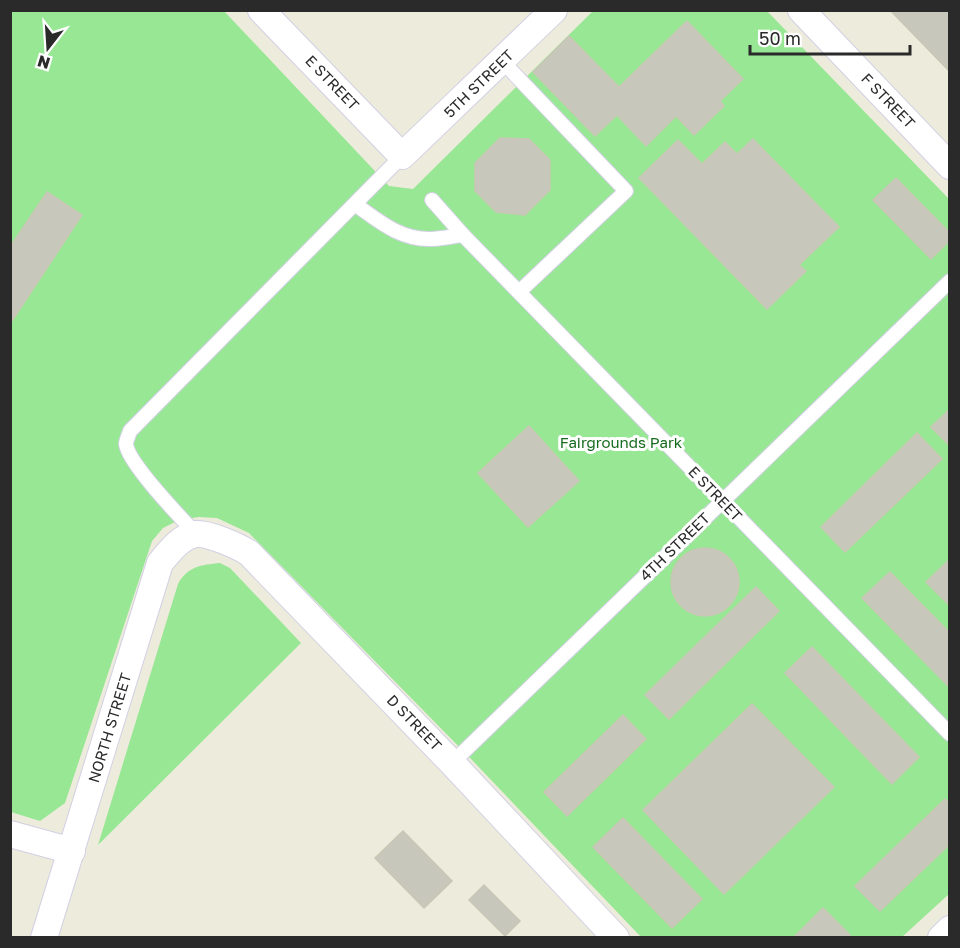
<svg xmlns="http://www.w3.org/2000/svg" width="960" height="948" font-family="'Golos Text',sans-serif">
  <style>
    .green { fill: #97e794 }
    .building { fill: #c8c7bb; stroke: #c8c7b5; stroke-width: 1.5 }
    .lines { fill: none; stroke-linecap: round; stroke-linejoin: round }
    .lane-casing { stroke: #d2d0e4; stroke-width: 16 }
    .street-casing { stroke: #d2d0e4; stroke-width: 28 }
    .lane { stroke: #fff; stroke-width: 14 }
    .street { stroke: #fff; stroke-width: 26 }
    .labels { text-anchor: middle; stroke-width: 6; stroke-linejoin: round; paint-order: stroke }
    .street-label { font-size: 15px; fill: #2a2a2a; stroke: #fff }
    .park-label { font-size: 15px; fill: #166b1e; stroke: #fff }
  </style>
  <rect width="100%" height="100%" fill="#edebdb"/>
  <g class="green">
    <polygon points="10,11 224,11 389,186 413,189 593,11 767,11 949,199 949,894 902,937 641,937 473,761 249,533 217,518 199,517 179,520 163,528 152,541 65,803 40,821 11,812"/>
    <path d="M220 563 230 568 301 643 98 845 178 584C188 566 201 565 220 563Z"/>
  </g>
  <g class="building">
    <polygon points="890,10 950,12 950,72"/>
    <polygon points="687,21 743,79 720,101 724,106 694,135 676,116 646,146 617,115 595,136 533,72 569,36 619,87"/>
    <polygon points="500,138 529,139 550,160 550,190 525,215 496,212 475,191 475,163"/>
    <polygon points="753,139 839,227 799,265 806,271 767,309 639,178 678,140 702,164 725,142 737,154"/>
    <polygon points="896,178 950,233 950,240 931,259 873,200"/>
    <polygon points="47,192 82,215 10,324 10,247"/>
    <polygon points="950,409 950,446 931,427"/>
    <polygon points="529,426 579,481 528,527 478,473"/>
    <polygon points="917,433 942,459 845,552 821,527"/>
    <circle cx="705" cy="582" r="34"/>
    <polygon points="950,559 950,606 926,582"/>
    <polygon points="890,572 950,633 950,688 862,598"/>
    <polygon points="756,587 779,611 669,719 645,695"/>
    <polygon points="812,647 919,757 892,784 785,673"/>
    <polygon points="752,704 834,787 724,894 643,810"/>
    <polygon points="623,715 646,739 567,816 544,792"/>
    <polygon points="945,799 950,804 950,844 880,911 855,886"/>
    <polygon points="623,818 702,899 672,928 593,847"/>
    <polygon points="403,831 452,881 424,908 375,858"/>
    <polygon points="484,885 520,921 505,936 469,900"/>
    <polygon points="823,908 850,935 847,938 793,938"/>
  </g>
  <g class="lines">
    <defs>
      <g id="lane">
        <polyline points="503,62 626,191 519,292"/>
        <polyline points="432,200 463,235 950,734"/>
        <path d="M356 205C379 221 400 240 431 239 441 239 453 236 463 235"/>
        <path d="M196 534C182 519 128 463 126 444 126 440 129 435 130 431L402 156"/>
        <polyline points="452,763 950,281"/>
      </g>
      <g id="street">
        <polyline points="261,10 402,156 554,10"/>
        <polyline points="801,10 950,166"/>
        <polyline points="10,834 72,851"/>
        <path d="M44 938 160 563C169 552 181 536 196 534 209 533 238 546 249 553L452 763 616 938"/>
        <polyline points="941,938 950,929"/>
      </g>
    </defs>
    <use href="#lane" class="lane-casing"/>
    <use href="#street" class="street-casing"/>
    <use href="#lane" class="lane"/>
    <use href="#street" class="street"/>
  </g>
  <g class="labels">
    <g class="street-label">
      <text transform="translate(332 83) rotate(46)" y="5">E STREET</text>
      <text transform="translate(479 84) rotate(-44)" y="5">5TH STREET</text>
      <text transform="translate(888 101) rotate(46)" y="5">F STREET</text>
      <text transform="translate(715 494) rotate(46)" y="5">E STREET</text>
      <text transform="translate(675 547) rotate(-44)" y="5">4TH STREET</text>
      <text transform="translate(414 723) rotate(46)" y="5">D STREET</text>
      <text transform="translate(110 728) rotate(-73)" y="5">NORTH STREET</text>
    </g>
    <g class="park-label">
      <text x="621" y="448">Fairgrounds Park</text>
    </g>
  </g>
  <rect width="960" height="948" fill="none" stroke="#2a2a2a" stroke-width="24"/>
  <g transform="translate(48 48) rotate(197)" stroke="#ffffff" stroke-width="4.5" paint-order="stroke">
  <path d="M0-4.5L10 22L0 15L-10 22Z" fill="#2a2a2a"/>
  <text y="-9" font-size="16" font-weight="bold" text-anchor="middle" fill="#2a2a2a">N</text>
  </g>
  <path d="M750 45v9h160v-9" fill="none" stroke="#2a2a2a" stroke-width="3"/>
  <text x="759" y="45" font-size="18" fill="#2a2a2a" stroke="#ffffff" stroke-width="4.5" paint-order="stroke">50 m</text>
</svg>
